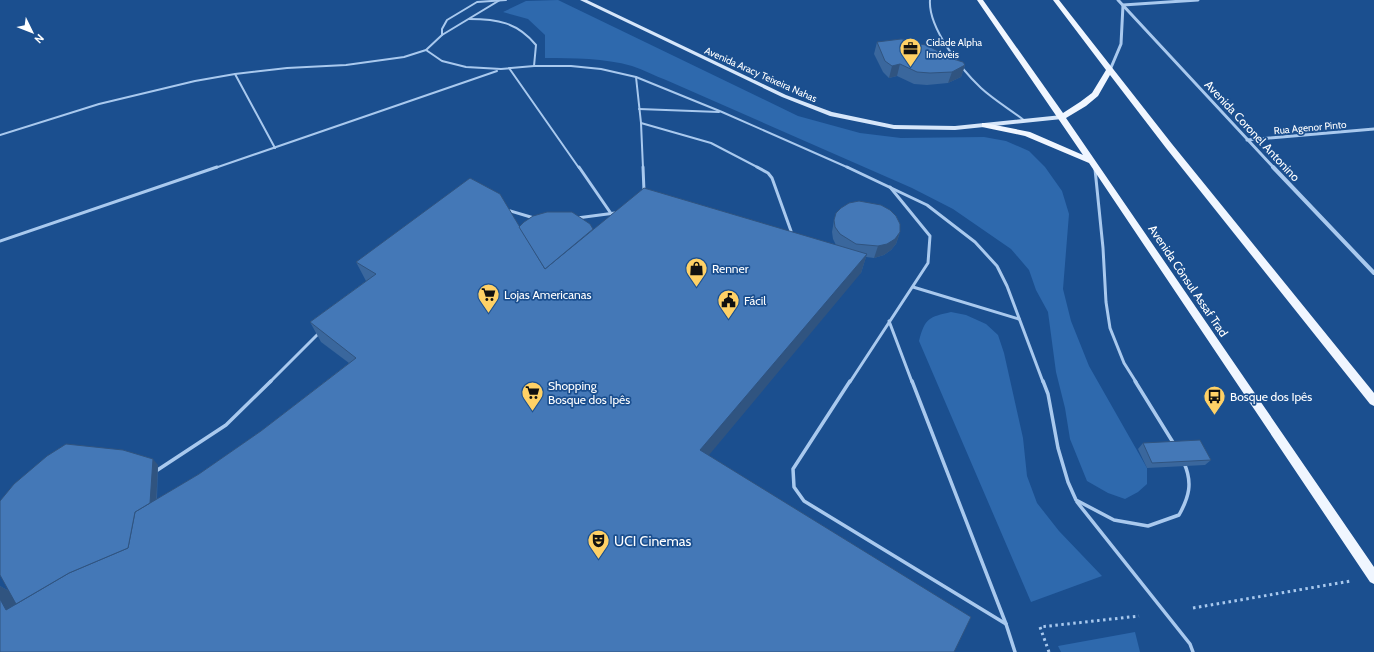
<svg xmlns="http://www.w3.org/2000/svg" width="1374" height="652" font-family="Cabin,sans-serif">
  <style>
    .green { fill: #2e69ad }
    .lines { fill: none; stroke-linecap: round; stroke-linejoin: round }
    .path { stroke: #a9c9ee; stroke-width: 3; stroke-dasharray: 2.5 3.5; stroke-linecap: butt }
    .lane-far2 { stroke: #a9c9ee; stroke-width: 2 }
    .lane-far1 { stroke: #a9c9ee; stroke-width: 3 }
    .lane { stroke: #a9c9ee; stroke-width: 3.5 }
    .street-far1 { stroke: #a9c9ee; stroke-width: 3 }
    .street { stroke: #a9c9ee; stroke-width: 4 }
    .secondary { fill: #d6e6fa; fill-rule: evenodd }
    .primary { fill: #f0f6ff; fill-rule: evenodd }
    .wall { fill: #3a679d }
    .shaded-wall { fill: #305480 }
    .building { fill: #4478b7; stroke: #305480 }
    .labels { text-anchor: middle; stroke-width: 3.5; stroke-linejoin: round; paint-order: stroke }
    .far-poi-label { font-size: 10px; fill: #fff; stroke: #1b4f8f; text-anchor: start }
    .far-street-label { font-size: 10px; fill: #fff; stroke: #1b4f8f }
    .street-label { font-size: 12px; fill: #fff; stroke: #1b4f8f }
    .poi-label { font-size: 12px; fill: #fff; stroke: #1b4f8f; text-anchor: start }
    .near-poi-label { font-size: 14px; fill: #fff; stroke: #1b4f8f; text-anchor: start }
  </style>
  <rect width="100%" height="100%" fill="#1b4f8f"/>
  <g class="green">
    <path d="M558 0 798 116 860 133 901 138 984 137 1006 141 1029 151 1045 167 1062 191 1069 214 1063 289 1071 321 1089 366 1147 468V484L1138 492 1125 499 1108 493 1087 481 1070 439 1065 408 1056 372 1048 312 1036 290 1029 270 1011 249 953 209 912 188 666 80C655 76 644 70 632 66 604 58 574 58 545 58V35L528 19 503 12 526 1Z"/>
    <path d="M951 312 966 315 986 324 998 335 1004 353 1023 438 1027 476 1037 503 1059 531 1102 576 1031 602 919 341C925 318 929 317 951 312Z"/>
    <polygon points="1135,632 1140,652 1061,652 1058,646"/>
  </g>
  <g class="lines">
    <g class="path">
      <polyline points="1193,608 1351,581"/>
      <polyline points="1049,652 1040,627 1139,616"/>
    </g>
    <g class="lane-far2">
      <path d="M930 0C928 28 961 69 981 88 994 100 1011 110 1025 121"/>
      <path d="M469 19C497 19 517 22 536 45L534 66"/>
      <polyline points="442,35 442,29 447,20 477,2 506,0"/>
      <polyline points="426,50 442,61 466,67 501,69 534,66 571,66 601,69 636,77 722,112 849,168"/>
      <polyline points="509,68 579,168"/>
      <polyline points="235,74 275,148"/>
      <polyline points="636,77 641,123 643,168"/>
      <polyline points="639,109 719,112"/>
      <polyline points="641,123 711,143 759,168"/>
      <polyline points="0,135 99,104 195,81 235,74 287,68 346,65 404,57 426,50 442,35 500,0"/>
      <polyline points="215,168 497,71"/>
    </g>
    <g class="lane-far1">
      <polyline points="579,167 612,215"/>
      <polyline points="643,167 644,191"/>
      <polyline points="757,167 768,173 772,178 791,231 789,233"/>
      <polyline points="847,167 927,205 975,242 997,266 1007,286 1043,382"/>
      <polyline points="1095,169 1103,248 1106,302 1110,328 1124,363 1136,382"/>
      <polyline points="507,210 534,218"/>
      <polyline points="577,218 615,213"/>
      <polyline points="0,241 217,167"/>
      <polyline points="913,287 1019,319"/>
      <polyline points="889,321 912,382"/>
      <polyline points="270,382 319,333"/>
      <polyline points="850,382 928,263 930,236 890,187"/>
    </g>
    <g class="lane">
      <polyline points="850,381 793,469 794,487 804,501 1006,624"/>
      <polyline points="912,381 1006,624 1015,652"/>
      <path d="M1043 381 1048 394 1058 448 1068 482 1076 500 1114 520 1148 526 1179 515C1189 497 1193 483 1184 463"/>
      <polyline points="1135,381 1174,444"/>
      <polyline points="156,471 226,425 271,381"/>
      <polyline points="1077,502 1190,644 1193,652"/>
    </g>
    <g class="street-far1">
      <polyline points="1118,0 1274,168"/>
      <polyline points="1110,70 1121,44 1123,5 1198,0"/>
      <polyline points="1247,140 1374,129"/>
    </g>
    <polyline class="street" points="1273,167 1374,273"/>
    <polygon class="secondary" points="580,0 587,0 786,95 832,112 894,125 955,126 1062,115 1065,117 1062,119 955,130 894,129 830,116 782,97"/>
    <polygon class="primary" points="977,0 983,0 1063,113 1080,102 1092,93 1106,70 1053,0 1059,0 1172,144 1374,393 1374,406 1370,404 1166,148 1110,75 1098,96 1086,106 1066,118 1374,567 1374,584 1370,582 1089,163 1025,136 982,127 982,123 985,123 1030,132 1083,155"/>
  </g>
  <g class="wall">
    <polygon points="877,42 914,43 965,65 961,77 948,83 927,85 914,84 897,76 889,78 883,72 874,54"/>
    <polygon points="834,220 900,232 896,244 891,250 884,255 874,258 866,257 861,273 0,652 0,586 9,591 158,465 157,499 199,474 261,431 349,363 321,342 310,322 366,281 356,262 519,227 593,229 836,245 833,239 832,232"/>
    <polygon points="1143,443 1211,460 1205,465 1147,468 1138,449"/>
  </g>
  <g class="shaded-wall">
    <polygon points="900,64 897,76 889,78 892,66"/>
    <polygon points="965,65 961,77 948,83 952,72"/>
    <polygon points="900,232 896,244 891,250 884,255 874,258 878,246"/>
    <polygon points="867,254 861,273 699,467 700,450"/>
    <polygon points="153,459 158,465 155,528 6,610 0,599 0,586 16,595"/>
  </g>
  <g class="building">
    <polygon points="901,39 912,40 914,43 926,45 940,52 946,57 963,62 965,65 952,72 930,73 917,72 900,64 892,66 885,61 877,42"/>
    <polygon points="470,178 500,194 545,269 644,188 867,254 700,450 971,617 954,652 0,652 0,599 6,610 69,573 128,548 135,512 199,474 261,431 356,358 310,322 376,274 356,262"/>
    <polygon points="859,201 881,205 890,210 896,216 900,224 900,232 895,239 887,244 878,246 856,244 840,234 835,227 834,220 836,213 841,208 849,203"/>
    <polygon points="547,212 572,212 590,224 593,229 545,269 519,227 524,222 533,216"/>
    <polygon points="1200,440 1211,460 1152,463 1143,443"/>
    <polygon points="66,444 123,450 153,459 150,503 135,512 128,548 69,573 16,604 0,575 0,501 14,484 47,456"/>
  </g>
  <defs>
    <symbol id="office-pin" viewBox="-11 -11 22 30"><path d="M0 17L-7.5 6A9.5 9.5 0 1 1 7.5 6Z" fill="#ffd166" stroke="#1b4f8f"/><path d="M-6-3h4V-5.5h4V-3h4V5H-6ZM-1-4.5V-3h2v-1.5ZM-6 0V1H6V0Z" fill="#111"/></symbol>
    <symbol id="shop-pin" viewBox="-11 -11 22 30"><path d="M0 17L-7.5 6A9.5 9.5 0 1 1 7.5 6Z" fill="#ffd166" stroke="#1b4f8f"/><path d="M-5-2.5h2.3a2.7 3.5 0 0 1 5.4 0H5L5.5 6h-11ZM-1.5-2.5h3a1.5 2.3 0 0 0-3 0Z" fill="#111"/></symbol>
    <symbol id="supermarket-pin" viewBox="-11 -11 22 30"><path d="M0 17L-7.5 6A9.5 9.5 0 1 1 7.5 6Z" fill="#ffd166" stroke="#1b4f8f"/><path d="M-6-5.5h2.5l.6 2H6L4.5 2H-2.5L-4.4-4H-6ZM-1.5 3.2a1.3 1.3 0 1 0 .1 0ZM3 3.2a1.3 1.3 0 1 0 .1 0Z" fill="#111"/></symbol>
    <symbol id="civic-pin" viewBox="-11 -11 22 30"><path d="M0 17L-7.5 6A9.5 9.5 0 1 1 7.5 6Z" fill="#ffd166" stroke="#1b4f8f"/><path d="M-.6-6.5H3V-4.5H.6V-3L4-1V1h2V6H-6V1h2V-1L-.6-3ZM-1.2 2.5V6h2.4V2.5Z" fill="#111"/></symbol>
    <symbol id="bus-pin" viewBox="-11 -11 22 30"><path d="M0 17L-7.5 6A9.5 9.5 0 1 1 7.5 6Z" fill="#ffd166" stroke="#1b4f8f"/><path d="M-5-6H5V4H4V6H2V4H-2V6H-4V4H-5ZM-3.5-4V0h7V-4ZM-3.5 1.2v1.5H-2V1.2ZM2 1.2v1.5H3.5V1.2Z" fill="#111"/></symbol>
    <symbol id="theatre-pin" viewBox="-11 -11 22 30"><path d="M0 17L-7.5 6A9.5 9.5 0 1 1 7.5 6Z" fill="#ffd166" stroke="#1b4f8f"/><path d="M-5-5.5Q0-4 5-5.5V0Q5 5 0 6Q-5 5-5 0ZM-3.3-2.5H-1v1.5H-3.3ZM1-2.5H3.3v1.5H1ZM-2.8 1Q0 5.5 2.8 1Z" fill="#111"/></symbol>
  </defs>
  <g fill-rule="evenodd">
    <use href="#office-pin" x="898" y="36" width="25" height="34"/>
    <use href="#shop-pin" x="684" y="256" width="25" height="34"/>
    <use href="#supermarket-pin" x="476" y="282" width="25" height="34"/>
    <use href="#civic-pin" x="716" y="288" width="25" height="34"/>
    <use href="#supermarket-pin" x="520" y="380" width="25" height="34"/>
    <use href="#bus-pin" x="1202" y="384" width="25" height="34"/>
    <use href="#theatre-pin" x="586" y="528" width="25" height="34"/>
  </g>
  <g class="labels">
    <g class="far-poi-label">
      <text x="926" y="46">Cidade Alpha<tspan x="926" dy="12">Imóveis</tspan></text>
    </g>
    <g class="far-street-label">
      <text transform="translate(761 74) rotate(24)" y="4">Avenida Aracy Teixeira Nahas</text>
      <text transform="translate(1310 127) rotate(-5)" y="4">Rua Agenor Pinto</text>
    </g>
    <g class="street-label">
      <text transform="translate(1252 131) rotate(47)" y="4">Avenida Coronel Antonino</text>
      <text transform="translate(1188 281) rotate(56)" y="4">Avenida Cônsul Assaf Trad</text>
    </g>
    <g class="poi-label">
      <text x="712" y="273">Renner</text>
      <text x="504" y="299">Lojas Americanas</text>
      <text x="744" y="305">Fácil</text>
      <text x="548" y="390">Shopping<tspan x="548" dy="14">Bosque dos Ipês</tspan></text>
      <text x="1230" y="401">Bosque dos Ipês</text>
    </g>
    <g class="near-poi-label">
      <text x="614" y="546">UCI Cinemas</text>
    </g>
  </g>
  <g transform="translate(32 32) rotate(133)" stroke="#1b4f8f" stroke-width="3" paint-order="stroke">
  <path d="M0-3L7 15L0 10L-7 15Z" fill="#ffffff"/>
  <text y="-6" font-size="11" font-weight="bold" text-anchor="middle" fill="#ffffff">N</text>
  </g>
</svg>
